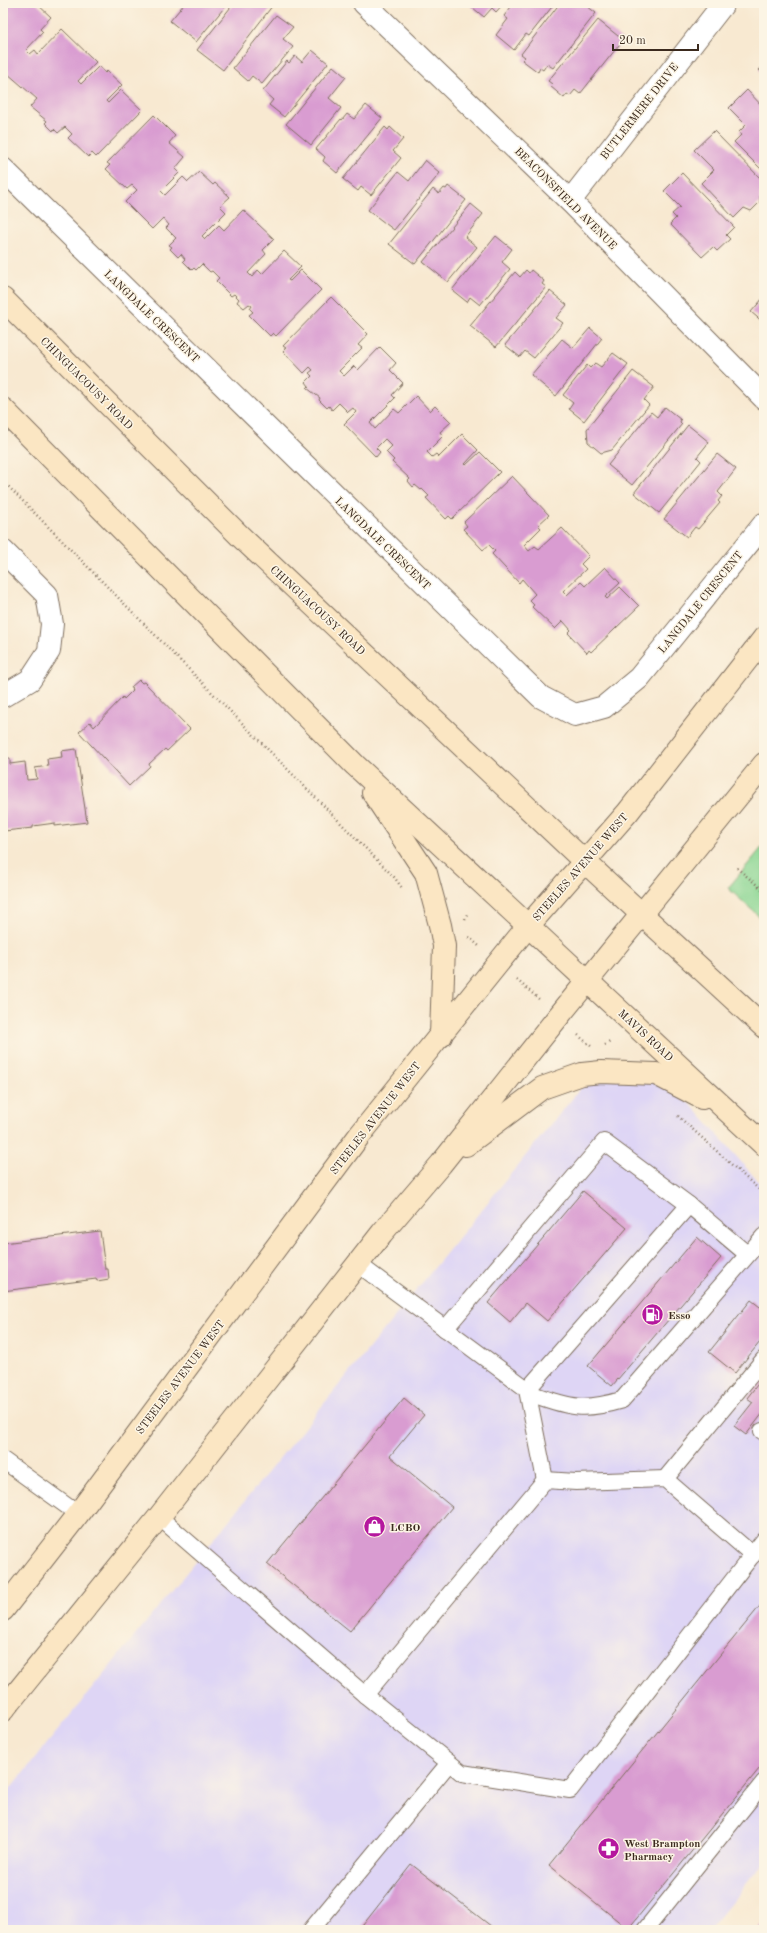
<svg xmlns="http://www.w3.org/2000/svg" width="767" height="1933" font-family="'Old Standard TT',serif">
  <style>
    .built { fill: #ded5f5 }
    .green { fill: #8ad693; stroke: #628058 }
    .building { fill: #d99cd1 }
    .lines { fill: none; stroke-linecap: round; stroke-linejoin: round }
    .lane-casing { stroke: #7d6d5d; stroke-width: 18 }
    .street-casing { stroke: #7d6d5d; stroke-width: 24 }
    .secondary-casing { stroke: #7d6d5d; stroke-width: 24 }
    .path { stroke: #7d6d5d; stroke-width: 2.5; stroke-dasharray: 1 3; stroke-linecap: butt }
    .lane { stroke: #fff; stroke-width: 16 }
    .street { stroke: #fff; stroke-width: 22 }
    .secondary { stroke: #fbe6c3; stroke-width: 22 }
    .labels { text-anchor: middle; stroke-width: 3; stroke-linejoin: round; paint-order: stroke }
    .street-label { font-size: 11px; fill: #3b2a1e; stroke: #fcf5e5 }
    .poi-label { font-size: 11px; font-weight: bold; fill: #3b2a1e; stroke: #fcf5e5; text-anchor: start }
  </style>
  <rect width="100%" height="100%" fill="#fcf5e5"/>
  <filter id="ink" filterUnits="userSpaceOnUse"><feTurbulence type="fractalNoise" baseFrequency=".025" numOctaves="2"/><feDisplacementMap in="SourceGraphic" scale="8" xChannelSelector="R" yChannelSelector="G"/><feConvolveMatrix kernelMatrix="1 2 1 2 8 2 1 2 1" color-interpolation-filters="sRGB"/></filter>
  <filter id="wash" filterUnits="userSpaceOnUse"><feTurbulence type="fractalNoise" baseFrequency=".012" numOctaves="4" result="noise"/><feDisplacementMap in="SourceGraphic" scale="16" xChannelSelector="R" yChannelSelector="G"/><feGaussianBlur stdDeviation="0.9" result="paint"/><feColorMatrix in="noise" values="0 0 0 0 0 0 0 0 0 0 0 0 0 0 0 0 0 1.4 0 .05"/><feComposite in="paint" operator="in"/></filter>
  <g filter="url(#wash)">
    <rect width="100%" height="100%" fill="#f8e9d1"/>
    <polygon class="built" points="602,1062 659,1068 764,1188 764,1862 709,1930 3,1930 3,1798"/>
    <polygon class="green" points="764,845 764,921 728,888"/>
    <g id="blocks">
      <g class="building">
        <polygon points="3,3 36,3 51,17 40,29 43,32 26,50 30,54 35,50 38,54 62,29 96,62 78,81 81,84 99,66 105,73 107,71 122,85 106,101 108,103 121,90 142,110 96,157 92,153 88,157 68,138 72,134 65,127 58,133 54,129 53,131 45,123 47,121 30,107 37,99 7,73 9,72 6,69 4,71 3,69"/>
        <polygon points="185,3 228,3 196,42 170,21"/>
        <polygon points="234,3 270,3 273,5 223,70 197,50"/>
        <polygon points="467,3 504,3 496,12 492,8 484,17"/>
        <polygon points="514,3 555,3 529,36 526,34 514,50 496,35 508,19 504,16"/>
        <polygon points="560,3 583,3 596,13 553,68 547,64 543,70 540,68 538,72 522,60 525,57 521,54"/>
        <polygon points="276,15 293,27 283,39 293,47 262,84 252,76 248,81 233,68"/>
        <polygon points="598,20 623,40 580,94 575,90 570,96 567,94 564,98 550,86 552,84 548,81"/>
        <polygon points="312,50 328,63 284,117 269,105 273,100 263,91 287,61 289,63 295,56 302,62"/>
        <polygon points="764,65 764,75 759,70"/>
        <polygon points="333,66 346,77 329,98 341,108 311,145 286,124"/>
        <polygon points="747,90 764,108 764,172 734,142 741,135 739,132 746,125 729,108"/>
        <polygon points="366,105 382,118 337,173 323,161 325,157 316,149 341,119 342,120 347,114 354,119"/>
        <polygon points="154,115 175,136 169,143 185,157 175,169 179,173 161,191 165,195 183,177 188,182 199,172 213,185 215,183 230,197 220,206 226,212 202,236 205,239 219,225 224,230 243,210 274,239 263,250 266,254 248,273 252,277 258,270 262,274 284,251 301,267 288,280 290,281 301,270 321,290 276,336 273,333 270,336 249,315 253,312 250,309 252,306 249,304 244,308 237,302 239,299 234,294 231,296 216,281 219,278 212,271 210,272 202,264 196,270 194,268 192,270 183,261 185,259 181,254 178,257 170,249 172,247 169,245 176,238 166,228 169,225 163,218 152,229 125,202 137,190 132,185 127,189 106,169 110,165 107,163"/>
        <polygon points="385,127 388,130 390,127 403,139 393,151 401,158 371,195 361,187 358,191 343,179"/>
        <polygon points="714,131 764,182 764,190 760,194 760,202 751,211 744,208 734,218 701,183 714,170 694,150"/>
        <polygon points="425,160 440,173 394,230 368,210 398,172 409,181"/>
        <polygon points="682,173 734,227 726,235 730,239 717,251 713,247 702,257 670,224 676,218 672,214 680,207 664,191"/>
        <polygon points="448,186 466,200 415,264 389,244 433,189 439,194 444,188 446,189"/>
        <polygon points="471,204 483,214 465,237 477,247 448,282 423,262"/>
        <polygon points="496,236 512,249 502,262 510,269 480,305 470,297 467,302 452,290"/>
        <polygon points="526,270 529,273 531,270 544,281 542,284 546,287 496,347 470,326 515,272 520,277"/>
        <polygon points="550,291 567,305 556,318 563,323 534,358 525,351 520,357 505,345"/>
        <polygon points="331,297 368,334 358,345 362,348 339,371 344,376 354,366 358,370 380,347 396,363 390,370 403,383 392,395 395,398 370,423 375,429 394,409 399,413 416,396 430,411 435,406 451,422 440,432 443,436 427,452 432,457 436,454 439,457 462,434 478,450 465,464 466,465 480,452 500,472 452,519 449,516 446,519 426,498 429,496 422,489 421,490 415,485 413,487 408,481 410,479 392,462 394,460 386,452 392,446 385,439 376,448 380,452 376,457 344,424 356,412 353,408 348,412 339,403 332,410 329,406 327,408 319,400 320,398 307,388 309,386 306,382 312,376 309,373 313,370 310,367 304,373 283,351 286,348 283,346"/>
        <polygon points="764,297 764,323 751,312"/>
        <polygon points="590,328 602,338 556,396 531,375 562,339 573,348"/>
        <polygon points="613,353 628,364 584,421 569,409 573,403 563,395 587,365 590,368 595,363 601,367"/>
        <polygon points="633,371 654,387 644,400 649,405 612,450 601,453 588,442 587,429"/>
        <polygon points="665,407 681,420 680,422 682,424 632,485 608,465 651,412 657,417"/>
        <polygon points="688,425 709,442 697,457 701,461 659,513 634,493"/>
        <polygon points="717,454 736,469 718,492 722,496 718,501 720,503 698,529 695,527 687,537 664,519"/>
        <polygon points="512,476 549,515 538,525 541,528 524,545 529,551 535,546 539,549 562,528 589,556 581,564 586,569 563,591 567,595 581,582 585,586 605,567 620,583 605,597 607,599 620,587 639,606 591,652 589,650 587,653 568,633 571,630 563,621 555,629 532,607 534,605 529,600 535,594 522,579 519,583 492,554 495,551 489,545 483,550 463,529 467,526 464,522"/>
        <polygon points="139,680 142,683 144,682 190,729 167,751 165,749 149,764 150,766 129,786 79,732 90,722 94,727 123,697 124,699 133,690 131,687"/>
        <polygon points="76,749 87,822 55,826 55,823 33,826 33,828 4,831 3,759 10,758 10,764 25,762 27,780 37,779 35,768 48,766 47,759 62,757 61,751"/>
        <polygon points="583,1191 627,1228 547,1321 526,1303 510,1322 488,1303"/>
        <polygon points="100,1231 105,1269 108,1269 109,1279 97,1281 96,1279 3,1291 3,1243"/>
        <polygon points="697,1237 721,1258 612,1386 588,1366"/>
        <polygon points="751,1300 764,1310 764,1337 735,1373 709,1352"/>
        <polygon points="764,1376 764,1414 763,1413 746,1435 734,1426 753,1402 747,1398"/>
        <polygon points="404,1398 424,1415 390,1456 452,1507 350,1631 267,1564"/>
        <polygon points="764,1601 764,1763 628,1929 549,1865"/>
        <polygon points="411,1864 496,1930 359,1930"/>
        <polygon points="764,1921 764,1930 757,1930"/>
      </g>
    </g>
  </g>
  <g filter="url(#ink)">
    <use href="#blocks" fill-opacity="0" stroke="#7d6d5d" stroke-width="1"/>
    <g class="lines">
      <defs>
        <g id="lane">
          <path d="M358 1264 535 1395C571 1408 585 1411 622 1400L764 1236"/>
          <polyline points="445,1329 604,1142 689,1205"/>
          <polyline points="762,1431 764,1432"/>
          <polyline points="3,1460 78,1514"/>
          <polyline points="665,1479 764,1359"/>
          <polyline points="545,1480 527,1390 689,1205 747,1254"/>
          <polyline points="159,1517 365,1695 462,1773 570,1790 764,1540"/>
          <polyline points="365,1695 545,1480 576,1482 665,1479 753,1555"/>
          <polyline points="311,1930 449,1763"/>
          <polyline points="645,1930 764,1782"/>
        </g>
        <g id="street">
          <polyline points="364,3 570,201 764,398"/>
          <polyline points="3,169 541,697 575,715 604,707 639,678 764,524"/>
          <polyline points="570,201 724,3"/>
          <polyline points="3,551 47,595 52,624 49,651 30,680 3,696"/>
        </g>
        <g id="secondary">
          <polyline points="3,299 241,537 584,861 764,1027"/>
          <polyline points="3,409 355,765 764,1145"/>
          <polyline points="373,793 426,873 440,925 444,946 441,1036"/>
          <polyline points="466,1145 542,1088 582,1074 601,1072 656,1074 702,1098"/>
          <polyline points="3,1610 78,1514 359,1136 528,926 628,812 764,638"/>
          <polyline points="3,1710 159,1517 382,1233 441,1164 558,1017 764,764"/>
        </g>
      </defs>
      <use href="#lane" class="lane-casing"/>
      <use href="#street" class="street-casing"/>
      <use href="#secondary" class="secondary-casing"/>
      <g class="path">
        <polyline points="3,481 394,877 402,888"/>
        <polyline points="737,868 764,891"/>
        <polyline points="465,919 468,912"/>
        <polyline points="469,937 479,946"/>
        <polyline points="517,980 540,1000"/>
        <polyline points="578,1035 592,1047"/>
        <polyline points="605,1045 610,1042"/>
        <polyline points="678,1116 764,1194"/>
      </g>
      <use href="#lane" class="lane"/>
      <use href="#street" class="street"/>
      <use href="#secondary" class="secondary"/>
    </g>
  </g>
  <defs>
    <symbol id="fuel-disc" viewBox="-11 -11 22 22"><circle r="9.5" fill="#b5179e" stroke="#fcf5e5"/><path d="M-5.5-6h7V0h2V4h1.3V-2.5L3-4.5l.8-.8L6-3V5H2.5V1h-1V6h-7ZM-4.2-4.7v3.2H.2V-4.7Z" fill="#fff"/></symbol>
    <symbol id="shop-disc" viewBox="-11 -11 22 22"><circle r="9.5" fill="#b5179e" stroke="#fcf5e5"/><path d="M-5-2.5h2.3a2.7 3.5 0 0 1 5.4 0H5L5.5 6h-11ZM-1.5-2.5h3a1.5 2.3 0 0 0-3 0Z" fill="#fff"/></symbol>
    <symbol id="pharmacy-disc" viewBox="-11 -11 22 22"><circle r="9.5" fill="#b5179e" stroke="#fcf5e5"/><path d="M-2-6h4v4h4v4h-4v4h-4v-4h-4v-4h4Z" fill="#fff"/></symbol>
  </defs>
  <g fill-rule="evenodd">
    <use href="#fuel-disc" x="640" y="1302" width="25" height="25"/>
    <use href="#shop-disc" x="362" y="1514" width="25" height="25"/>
    <use href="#pharmacy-disc" x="596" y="1836" width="25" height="25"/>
  </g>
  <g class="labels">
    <g class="street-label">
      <text transform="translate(639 111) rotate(-52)" y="4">BUTLERMERE DRIVE</text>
      <text transform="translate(566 198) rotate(45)" y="4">BEACONSFIELD AVENUE</text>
      <text transform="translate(152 316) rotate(44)" y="4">LANGDALE CRESCENT</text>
      <text transform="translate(87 383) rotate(45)" y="4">CHINGUACOUSY ROAD</text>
      <text transform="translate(383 543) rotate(44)" y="4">LANGDALE CRESCENT</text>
      <text transform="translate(700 602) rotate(-51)" y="4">LANGDALE CRESCENT</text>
      <text transform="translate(318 610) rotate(43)" y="4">CHINGUACOUSY ROAD</text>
      <text transform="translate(580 867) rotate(-49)" y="4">STEELES AVENUE WEST</text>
      <text transform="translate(646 1035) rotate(43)" y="4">MAVIS ROAD</text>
      <text transform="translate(375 1118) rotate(-52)" y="4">STEELES AVENUE WEST</text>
      <text transform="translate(180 1377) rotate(-53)" y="4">STEELES AVENUE WEST</text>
    </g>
    <g class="poi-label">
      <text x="668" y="1319">Esso</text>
      <text x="390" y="1531">LCBO</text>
      <text x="624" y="1847">West Brampton<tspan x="624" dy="13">Pharmacy</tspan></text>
    </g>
  </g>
  <rect width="767" height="1933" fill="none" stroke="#fcf5e5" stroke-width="16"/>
  <path d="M613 44v6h85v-6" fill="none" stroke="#3b2a1e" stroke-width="2"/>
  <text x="619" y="44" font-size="12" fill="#3b2a1e" stroke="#fcf5e5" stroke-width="3" paint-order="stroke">20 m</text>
</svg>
